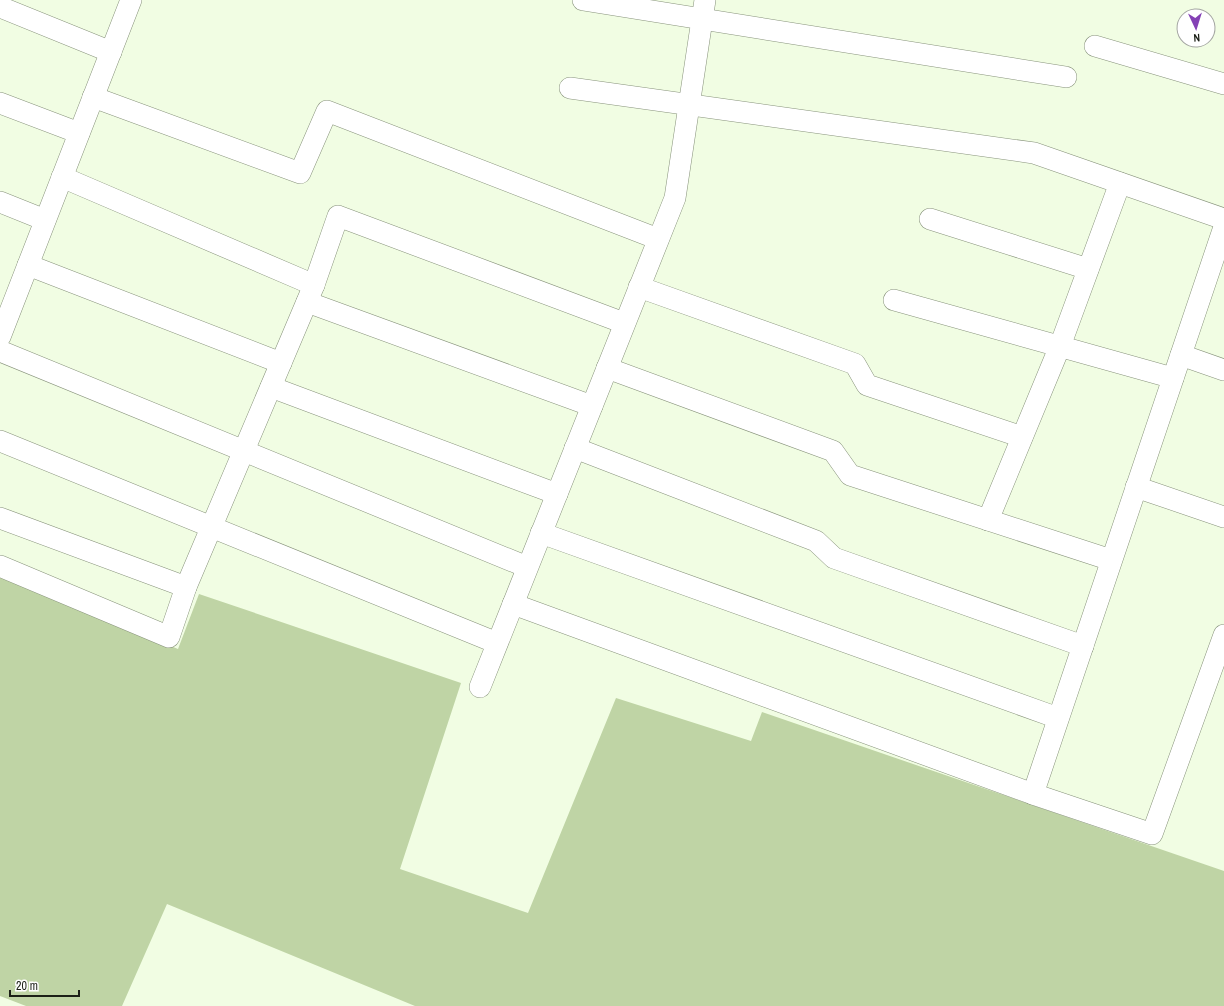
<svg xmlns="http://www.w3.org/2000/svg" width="1224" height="1006" font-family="'Archivo Narrow',sans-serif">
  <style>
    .green { fill: #bfd4a5 }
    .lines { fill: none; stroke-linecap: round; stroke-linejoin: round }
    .minor-casing { stroke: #88937c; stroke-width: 22 }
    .minor { stroke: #fff; stroke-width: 21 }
  </style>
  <rect width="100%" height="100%" fill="#f1fde3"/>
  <polygon class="green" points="0,576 178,649 199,594 461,683 400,869 528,913 616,698 751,741 762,712 1224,871 1224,1006 415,1006 167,904 122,1006 26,1006 0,996"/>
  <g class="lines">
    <defs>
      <g id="minor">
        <polyline points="583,0 1066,77"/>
        <polyline points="0,7 111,52"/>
        <polyline points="1095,46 1224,84"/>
        <polyline points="570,88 1034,153 1224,219"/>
        <polyline points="93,97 300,173 327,111 658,239"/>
        <polyline points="0,103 79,133"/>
        <polyline points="62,177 314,285"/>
        <polyline points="0,202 45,220"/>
        <polyline points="930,219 1088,269"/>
        <polyline points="28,265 281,363"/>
        <polyline points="639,287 855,364 867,385 1022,437"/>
        <polyline points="894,300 1173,378"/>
        <polyline points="307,302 592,406"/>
        <polyline points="0,337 131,0"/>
        <polyline points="0,351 527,567"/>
        <polyline points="1181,355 1224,370"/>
        <polyline points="607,368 833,451 850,475 1111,560"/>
        <polyline points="271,387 557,494"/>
        <polyline points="0,441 497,643"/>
        <polyline points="575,448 816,541 834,558 1083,646"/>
        <polyline points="1136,487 1224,517"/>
        <polyline points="0,518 186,587"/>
        <polyline points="988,520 1060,346 1120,183"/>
        <polyline points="541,533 1058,718"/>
        <polyline points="0,566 169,637 186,587 314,285 338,216 624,323"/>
        <polyline points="513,604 1033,794 1224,227"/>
        <polyline points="480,687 675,198 705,0"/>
        <polyline points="1033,794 1152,834 1224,635"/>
      </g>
    </defs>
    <use href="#minor" class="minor-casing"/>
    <use href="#minor" class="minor"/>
  </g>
  <g transform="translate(1196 28) rotate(176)"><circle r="19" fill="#ffffff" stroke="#a4a6a2"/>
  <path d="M0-3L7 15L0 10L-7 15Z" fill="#8441b5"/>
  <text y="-6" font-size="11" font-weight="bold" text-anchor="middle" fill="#1c2017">N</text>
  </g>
  <path d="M10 990v6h69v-6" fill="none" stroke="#1c2017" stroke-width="2"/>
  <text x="16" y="990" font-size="12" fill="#1c2017" stroke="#ffffff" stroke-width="3" paint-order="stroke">20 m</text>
</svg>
